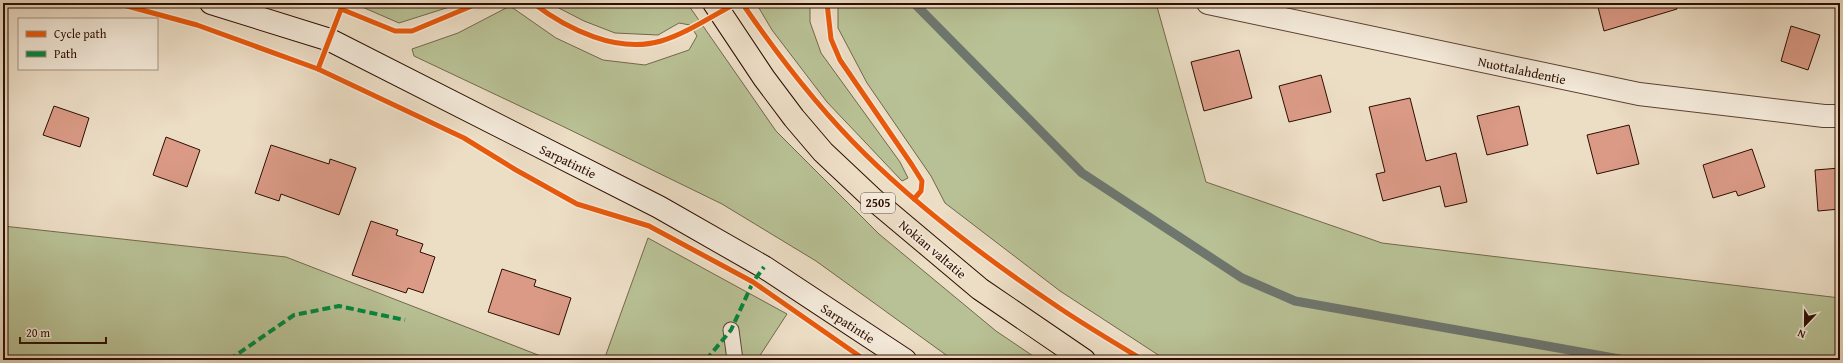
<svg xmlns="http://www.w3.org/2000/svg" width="1843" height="363" font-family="'Gentium Book Plus',serif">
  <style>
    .green { fill: #b8c195; stroke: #72684a }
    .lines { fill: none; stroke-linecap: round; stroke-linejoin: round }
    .stream { stroke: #6e766e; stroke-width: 9 }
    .building { fill: #da9a86; stroke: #2d0e00 }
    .lane-casing { stroke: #5d4231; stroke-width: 17 }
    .street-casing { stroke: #5d4231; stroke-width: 24 }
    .secondary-casing { stroke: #2d0e00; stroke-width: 24 }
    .primary-casing { stroke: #2d0e00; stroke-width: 24 }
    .path { stroke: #2d0e00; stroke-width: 2.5; stroke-dasharray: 3 2; stroke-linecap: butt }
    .lane { stroke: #f3e9d9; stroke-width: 15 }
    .street { stroke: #f3e9d9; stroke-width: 22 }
    .secondary { stroke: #f3e9d9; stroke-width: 22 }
    .primary { stroke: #ecddc5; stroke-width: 22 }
    .quiet { stroke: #00873e; stroke-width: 4; stroke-dasharray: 8 4; stroke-linecap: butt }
    .cycleway-casing { stroke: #f3e9d9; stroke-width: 8 }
    .cycleway { stroke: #e8590c; stroke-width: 5 }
    .labels { text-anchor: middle; stroke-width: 3.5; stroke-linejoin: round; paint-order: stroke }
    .shield { fill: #f3e9d9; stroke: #685041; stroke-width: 1 }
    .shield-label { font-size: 12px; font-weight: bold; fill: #2d0e00 }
    .street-label { font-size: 13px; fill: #2d0e00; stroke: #f3e9d9 }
  </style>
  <rect width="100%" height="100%" fill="#ecddc5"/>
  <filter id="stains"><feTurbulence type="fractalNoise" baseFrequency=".005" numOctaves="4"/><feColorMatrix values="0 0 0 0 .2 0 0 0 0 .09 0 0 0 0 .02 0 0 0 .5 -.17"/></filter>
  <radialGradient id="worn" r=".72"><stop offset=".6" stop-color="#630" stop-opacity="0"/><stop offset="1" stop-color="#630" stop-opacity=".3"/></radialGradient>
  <g class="green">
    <polygon points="353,3 462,3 399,23"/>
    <polygon points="549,3 687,3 776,131 879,234 996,331 1039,360 953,360 816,261 722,204 560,125 414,56 412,49 458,33 510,6 556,38 603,60 645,65 689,50 697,36 690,25 679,23 658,35 615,33 584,21"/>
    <polygon points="756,3 810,3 810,22 821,53 900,162 908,178 902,181 827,102 772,30"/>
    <polygon points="838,3 1156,3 1206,182 1382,243 1840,298 1840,360 1166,360 1060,291 945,203 931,176 867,83 838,28"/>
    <polygon points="3,226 286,257 551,360 3,360"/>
    <polygon points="648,238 787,314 757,360 604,360"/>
  </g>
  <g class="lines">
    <polyline class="stream" points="914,3 1082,173 1242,278 1295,301 1625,360"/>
  </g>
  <g class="building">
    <polygon points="1597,3 1676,3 1677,9 1604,31"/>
    <polygon points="1791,26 1820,35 1808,70 1781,61"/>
    <polygon points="1239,50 1252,98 1204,111 1191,62"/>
    <polygon points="1321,75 1331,112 1289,122 1279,86"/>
    <polygon points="1410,98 1426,161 1456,153 1467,202 1445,207 1440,186 1383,201 1376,174 1385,172 1369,107"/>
    <polygon points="54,106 89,118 80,147 43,135"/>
    <polygon points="1519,106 1528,145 1487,155 1477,116"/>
    <polygon points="1629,125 1639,164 1597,174 1587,135"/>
    <polygon points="166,137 200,150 187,187 153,175"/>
    <polygon points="271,145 329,164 330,159 356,168 339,215 281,194 279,201 255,193"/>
    <polygon points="1752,149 1765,187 1738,196 1736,191 1713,198 1703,165"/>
    <polygon points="1840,168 1840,209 1818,211 1815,170"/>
    <polygon points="371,221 398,230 396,235 423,244 420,252 435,257 423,293 408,288 406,293 352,275"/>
    <polygon points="502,269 536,280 534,286 571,298 559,335 488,312"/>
  </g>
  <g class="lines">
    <defs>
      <polyline id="lane" points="731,330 735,360"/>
      <polyline id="street" points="1208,3 1639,94 1824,116 1840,116"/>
      <polyline id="secondary" points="211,3 330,40 659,207 764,267 905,360"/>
      <polyline id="primary" points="714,3 764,78 794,118 823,152 874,200 980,289 1084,360"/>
    </defs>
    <use href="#lane" class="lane-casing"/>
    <use href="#street" class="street-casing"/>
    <use href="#secondary" class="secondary-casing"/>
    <use href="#primary" class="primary-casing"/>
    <polyline class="path" points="323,3 341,9"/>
    <use href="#lane" class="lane"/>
    <use href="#street" class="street"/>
    <use href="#secondary" class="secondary"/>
    <use href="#primary" class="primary"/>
    <g class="quiet">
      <polyline points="229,360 294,315 339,306 405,320"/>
      <polyline points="706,360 731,330 753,282 764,267"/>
    </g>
    <defs>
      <g id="cycleway">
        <polyline points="116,3 197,25 318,69 464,138 516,170 577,204 649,226 753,282 865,360"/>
        <path d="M533 3C567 29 617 54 661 41 686 34 713 15 737 3"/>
        <path d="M742 3C779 57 820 110 866 155 924 212 991 262 1058 307 1086 326 1115 343 1143 360"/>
        <polyline points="827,3 831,39 840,60 912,165 922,181 921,191 914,199"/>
        <polyline points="318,69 341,9 395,31 412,31 479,3"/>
      </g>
    </defs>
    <use href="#cycleway" class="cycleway-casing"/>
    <use href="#cycleway" class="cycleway"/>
  </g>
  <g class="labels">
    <rect class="shield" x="861" y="193" width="34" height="20" rx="3"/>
    <g class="shield-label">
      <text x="878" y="207">2505</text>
    </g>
    <g class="street-label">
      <text transform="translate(1522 70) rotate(12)" y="5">Nuottalahdentie</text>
      <text transform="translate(568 161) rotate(26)" y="5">Sarpatintie</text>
      <text transform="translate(933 249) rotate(40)" y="5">Nokian valtatie</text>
      <text transform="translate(848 323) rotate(33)" y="5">Sarpatintie</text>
    </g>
  </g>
  <rect width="1843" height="363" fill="none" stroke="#ecddc5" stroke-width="16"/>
  <rect x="4" y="4" width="1835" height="355" fill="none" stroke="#2d0e00" stroke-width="2"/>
  <rect x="8" y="8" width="1827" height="347" fill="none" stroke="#2d0e00"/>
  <rect x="18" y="18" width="140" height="52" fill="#f3e9d9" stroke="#a49182"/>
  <rect x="26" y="31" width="20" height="6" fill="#e8590c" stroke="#a49182"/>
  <text x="54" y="38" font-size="12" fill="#2d0e00">Cycle path</text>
  <rect x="26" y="51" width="20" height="6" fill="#00873e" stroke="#a49182"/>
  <text x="54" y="58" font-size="12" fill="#2d0e00">Path</text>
  <g transform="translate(1805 325) rotate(202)" stroke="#f3e9d9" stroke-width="3" paint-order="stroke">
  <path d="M0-3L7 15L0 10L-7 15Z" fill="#2d0e00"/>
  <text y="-6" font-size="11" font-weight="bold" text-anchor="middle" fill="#2d0e00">N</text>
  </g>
  <path d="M20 337v6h86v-6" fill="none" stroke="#2d0e00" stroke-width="2"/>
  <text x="26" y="337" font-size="12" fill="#2d0e00" stroke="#f3e9d9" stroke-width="3" paint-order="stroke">20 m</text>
  <rect width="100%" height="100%" filter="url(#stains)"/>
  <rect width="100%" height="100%" fill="url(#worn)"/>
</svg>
